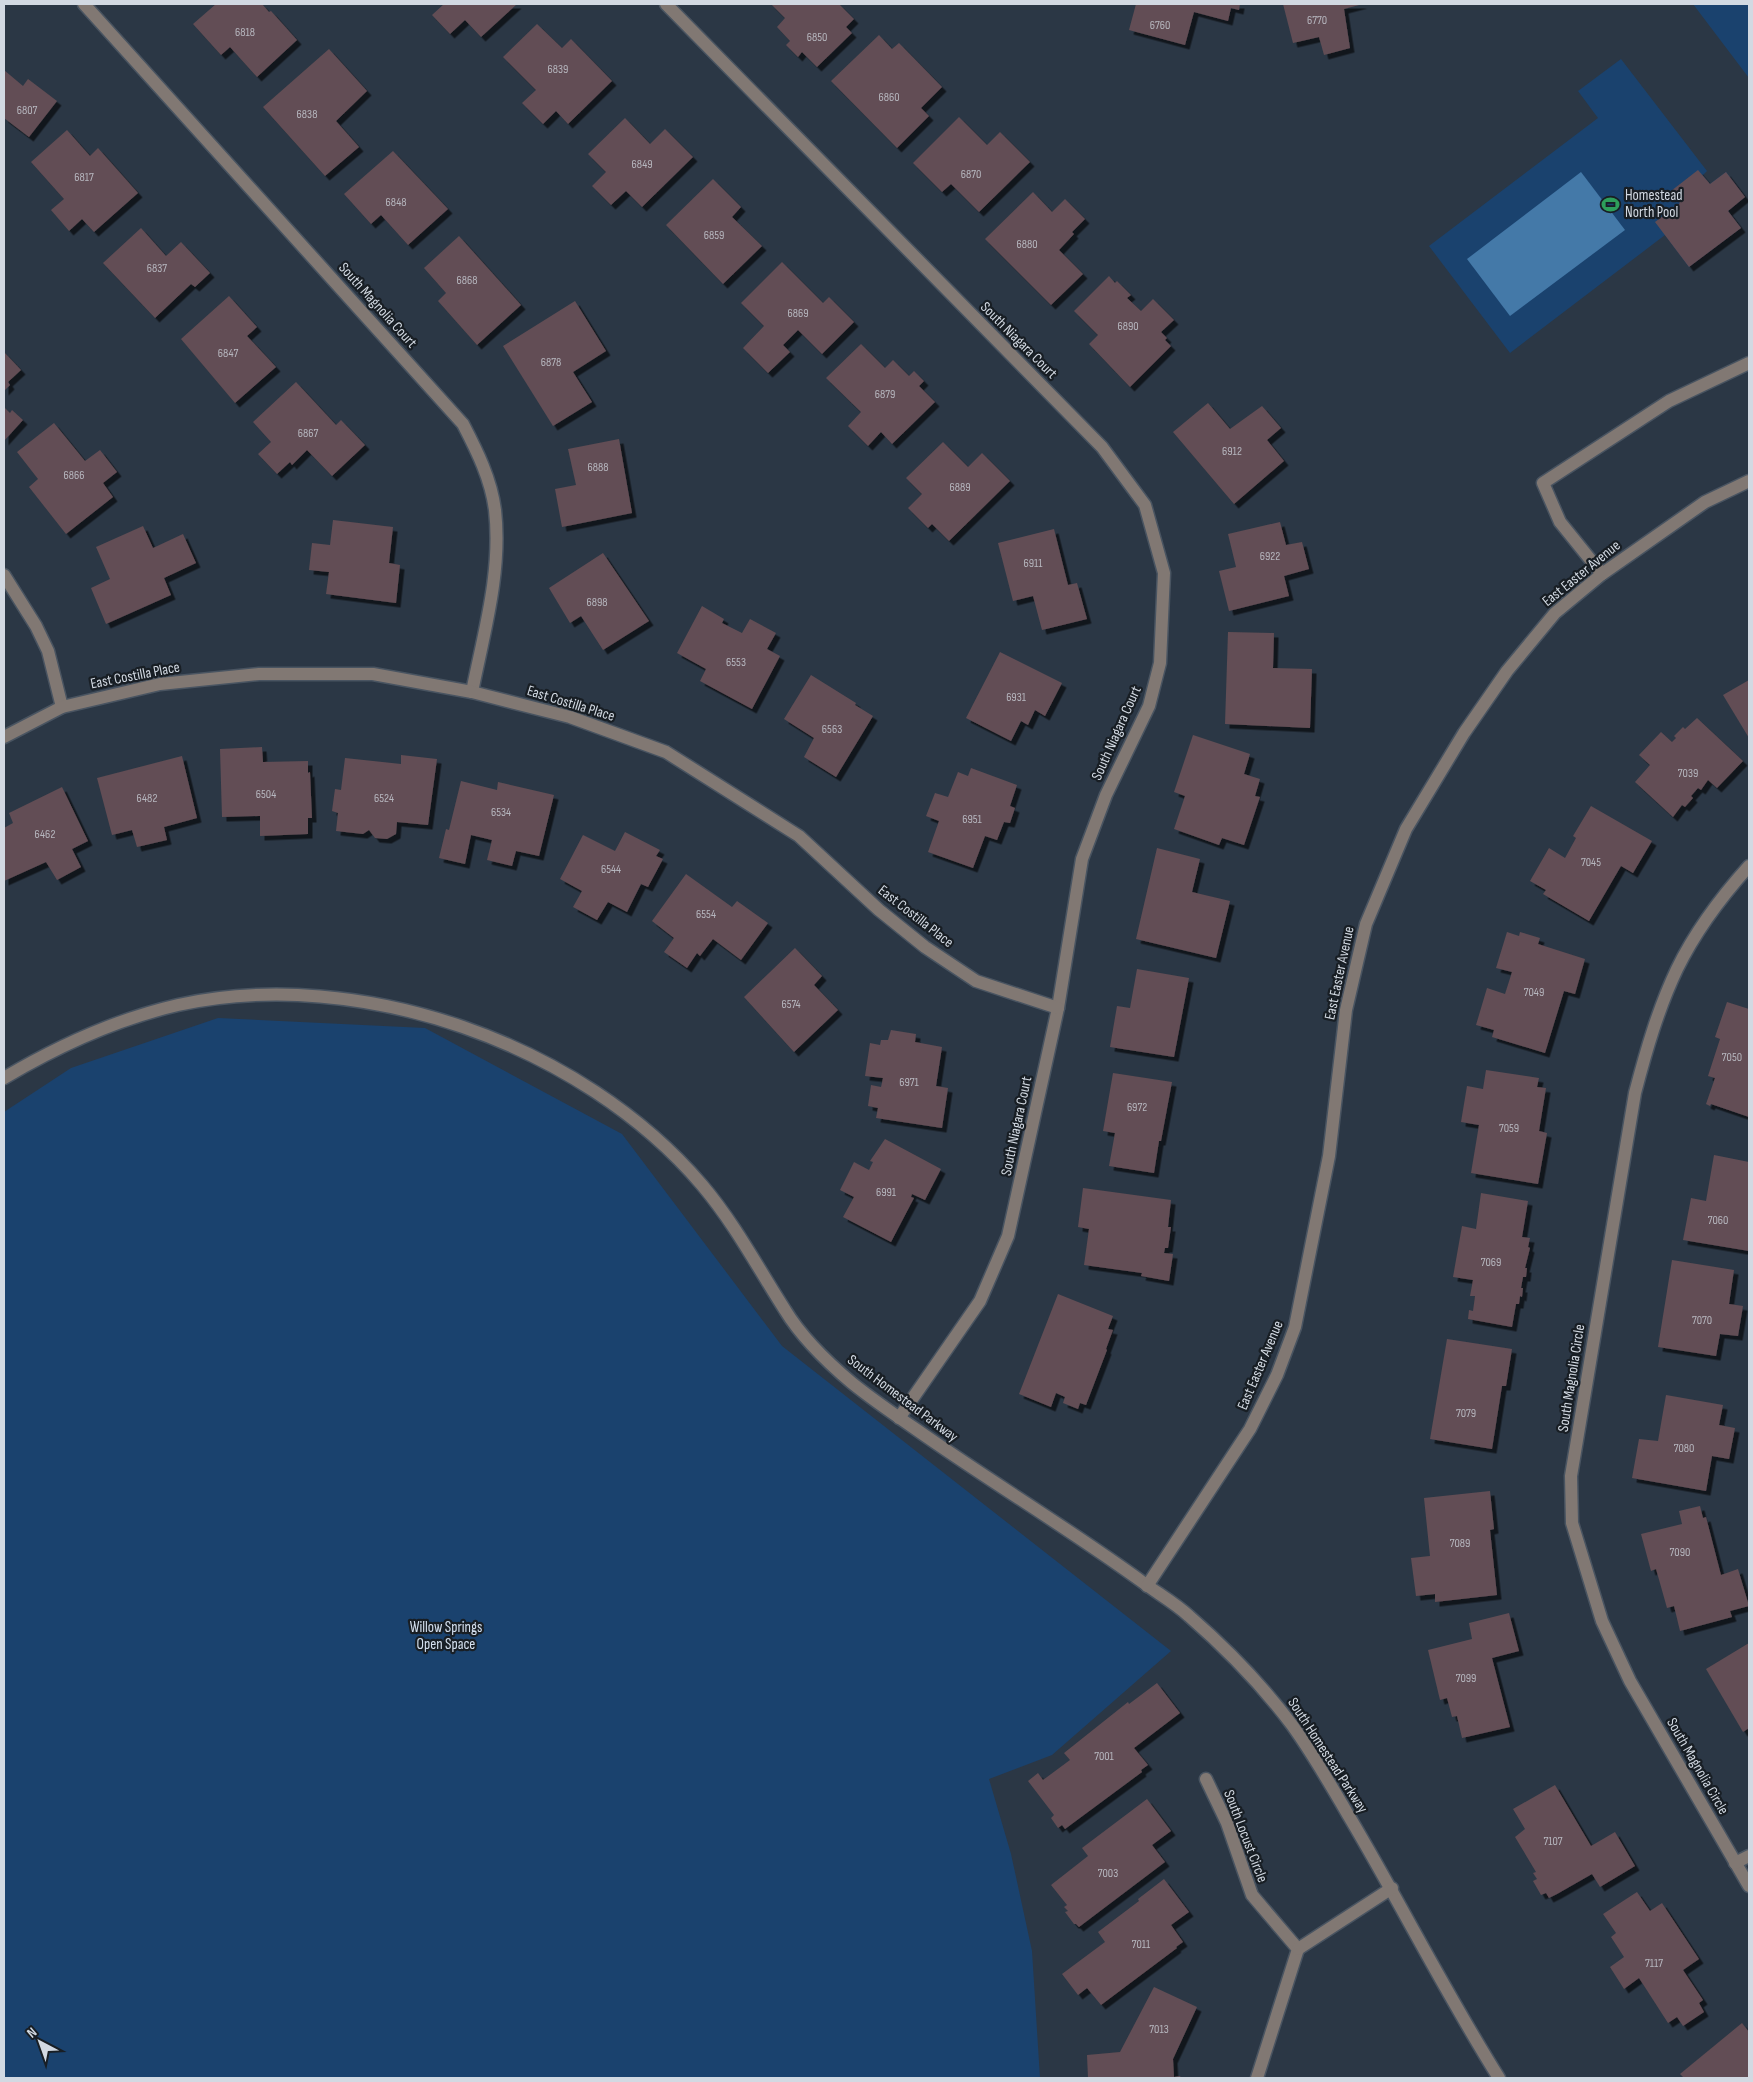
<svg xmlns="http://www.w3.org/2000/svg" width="1753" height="2082" font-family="'Sofia Sans Condensed',sans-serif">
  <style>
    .green { fill: #1a426e }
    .water { fill: #4479a8 }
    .building { fill: #624d54; filter: url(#shadow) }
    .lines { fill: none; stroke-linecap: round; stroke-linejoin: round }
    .minor-casing { stroke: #495461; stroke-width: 15 }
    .minor { stroke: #817873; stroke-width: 12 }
    .labels { text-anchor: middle; stroke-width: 4.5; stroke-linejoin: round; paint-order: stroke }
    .number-label { font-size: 12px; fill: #b6b6be }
    .poi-label { font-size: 15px; fill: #d2d9e2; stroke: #181e24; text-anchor: start }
    .street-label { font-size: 15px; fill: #d2d9e2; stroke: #181e24 }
    .park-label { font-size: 15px; fill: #d4e0ef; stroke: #181e24 }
  </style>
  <defs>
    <filter id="shadow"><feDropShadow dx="4.5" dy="4.5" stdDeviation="0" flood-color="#0009"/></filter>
  </defs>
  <rect width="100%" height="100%" fill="#2b3745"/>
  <g class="green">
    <polygon points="1693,4 1749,4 1749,78"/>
    <polygon points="1621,59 1707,171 1703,175 1710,184 1726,172 1745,197 1728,211 1741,228 1689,267 1665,235 1510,353 1429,246 1598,118 1578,91"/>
    <polygon points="218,1018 425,1028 622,1134 782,1346 1171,1651 1052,1755 989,1779 1011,1854 1032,1951 1040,2078 4,2078 4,1112 71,1068"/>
  </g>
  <polygon class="water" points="1581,172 1625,230 1510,316 1467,259"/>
  <g class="building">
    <polygon points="216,4 262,4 269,12 271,11 297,40 257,77 230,47 221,55 193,24"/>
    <polygon points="444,4 517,4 481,37 465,20 450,34 432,15"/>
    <polygon points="771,4 839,4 854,19 846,27 852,33 817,67 802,52 798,57 786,45 790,41 777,27 785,18"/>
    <polygon points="1136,4 1240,4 1239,10 1231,8 1228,21 1194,12 1185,45 1129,30"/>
    <polygon points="1283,4 1363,4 1344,9 1350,48 1324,55 1319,37 1293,43"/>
    <polygon points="537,24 562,48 571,39 612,81 568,124 556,111 543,124 522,103 536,90 503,57"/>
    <polygon points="879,35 892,49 899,43 942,87 921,108 929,116 897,148 831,81"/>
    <polygon points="329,49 367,91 336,121 359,147 325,176 263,107"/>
    <polygon points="4,70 23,86 28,79 57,101 29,137 4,118"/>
    <polygon points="959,117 987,145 1000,132 1030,162 979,212 951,184 942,192 913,163"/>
    <polygon points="625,118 650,144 665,129 693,157 642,207 626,191 611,205 592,186 606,172 588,154"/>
    <polygon points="67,130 90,156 98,148 138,193 94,232 82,219 69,231 51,210 64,199 31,162"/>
    <polygon points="393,151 448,209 408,245 381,215 371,224 344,194"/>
    <polygon points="1698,170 1710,184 1726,172 1745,197 1728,211 1741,228 1689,267 1655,222 1680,203 1671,191"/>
    <polygon points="713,179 741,207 732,217 762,246 723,284 666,225"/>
    <polygon points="1033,192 1052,212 1065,199 1085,219 1072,232 1074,234 1059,250 1083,274 1051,305 985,239"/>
    <polygon points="141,228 166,256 181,242 210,273 195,287 191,284 155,318 103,263"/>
    <polygon points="459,236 521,305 477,345 438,301 446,293 424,268"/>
    <polygon points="782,262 823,303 829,297 854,322 822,354 798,330 783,345 790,352 768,373 743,348 764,326 741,303"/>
    <polygon points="1109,276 1115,283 1117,281 1131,295 1127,298 1141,311 1153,299 1174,320 1161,332 1167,338 1165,340 1171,346 1130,387 1089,344 1098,335 1074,311"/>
    <polygon points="229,296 257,327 247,336 276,367 235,403 181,339"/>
    <polygon points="575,301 606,351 573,372 592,402 553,426 503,346"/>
    <polygon points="861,344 885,368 893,360 909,376 914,371 924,381 919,386 935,402 892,444 881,432 868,446 848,426 861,412 826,378"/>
    <polygon points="4,352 21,370 8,382 10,385 4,391"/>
    <polygon points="296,382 336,425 341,420 365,445 332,476 307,450 292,465 290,462 277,474 258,454 271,442 253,422"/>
    <polygon points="1208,403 1230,429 1262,406 1281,428 1267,440 1284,461 1234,504 1173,432"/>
    <polygon points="4,407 10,413 12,410 23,420 4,441"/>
    <polygon points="54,423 85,461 100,450 117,472 103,483 113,497 66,534 29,487 38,479 17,452"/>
    <polygon points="619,439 632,513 562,527 555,489 576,485 568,449"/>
    <polygon points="943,442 968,467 982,453 1010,481 949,541 932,524 928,528 908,508 922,494 906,478"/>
    <polygon points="333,520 393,527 389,563 400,565 396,603 326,594 329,572 309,570 312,543 330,545"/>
    <polygon points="1280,522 1286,545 1302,542 1309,569 1284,576 1289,596 1229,611 1219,571 1236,567 1228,534"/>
    <polygon points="143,526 153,548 183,534 196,563 164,578 171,595 106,624 91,588 110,579 96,547"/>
    <polygon points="1054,529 1068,585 1077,583 1087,619 1042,630 1033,596 1013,601 998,543"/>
    <polygon points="603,553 649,621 603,650 581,616 570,623 549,588"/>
    <polygon points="702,606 724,619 722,623 742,633 750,619 776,633 767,649 780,656 752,709 700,681 706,669 677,653"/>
    <polygon points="1228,632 1274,633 1273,668 1312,669 1310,728 1225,724"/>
    <polygon points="1000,652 1062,683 1045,716 1035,710 1028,725 1021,721 1011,741 966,718"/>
    <polygon points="811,675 856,703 855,705 873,716 836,777 804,757 814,738 784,719"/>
    <polygon points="1749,680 1749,738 1723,695"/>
    <polygon points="1697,718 1743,761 1717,788 1708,780 1701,790 1698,788 1691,796 1693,798 1685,807 1682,805 1673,817 1635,782 1650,765 1639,755 1661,732 1672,742 1676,738 1674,736 1683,727 1685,729"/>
    <polygon points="1193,735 1250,754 1244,774 1260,779 1255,796 1260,797 1244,845 1222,838 1219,845 1174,829 1185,796 1174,792"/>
    <polygon points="262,747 263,762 308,761 308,773 310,772 312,818 308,818 308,834 260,836 260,816 222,817 220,749"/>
    <polygon points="401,755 437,759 428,825 397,822 396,834 387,839 375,838 369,830 363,834 336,831 338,813 332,811 335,789 341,790 345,758 401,764"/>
    <polygon points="182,756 197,818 164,827 167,840 137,847 132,830 112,835 97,778"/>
    <polygon points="971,768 1017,785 1010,806 1015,808 1010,823 1004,822 997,840 985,836 973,868 928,852 939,821 926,816 935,793 948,797 958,772 968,776"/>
    <polygon points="461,781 497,790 498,782 554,795 539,856 516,851 512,866 487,860 492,840 471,835 465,864 439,858 446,829 449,830"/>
    <polygon points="62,787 88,841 72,849 81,867 57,880 46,862 4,881 4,828 13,823 9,813"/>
    <polygon points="1591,806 1652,841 1633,873 1621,866 1589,921 1543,894 1546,890 1530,881 1549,848 1565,858 1576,838 1573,836"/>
    <polygon points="625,832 660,850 656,856 663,859 648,887 641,884 627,912 608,902 597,920 573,907 582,891 560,879 583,835 615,851"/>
    <polygon points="1157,848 1200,859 1192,892 1230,901 1216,958 1136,939"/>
    <polygon points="686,874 732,907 737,901 768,923 741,960 713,939 700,956 697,953 687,968 664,952 674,938 652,921"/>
    <polygon points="1507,932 1519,936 1520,932 1540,938 1538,944 1585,959 1575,994 1564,991 1545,1053 1492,1037 1494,1030 1476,1025 1487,988 1505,994 1512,972 1496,968"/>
    <polygon points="795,948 822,976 814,985 838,1010 794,1052 744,997"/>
    <polygon points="1137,969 1189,978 1174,1057 1110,1047 1117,1006 1130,1008"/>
    <polygon points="1727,1002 1749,1009 1749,1117 1711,1104 1710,1106 1706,1104 1715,1078 1708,1076 1720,1039 1715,1037"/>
    <polygon points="891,1030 916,1034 915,1042 942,1047 936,1086 948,1088 942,1128 876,1118 878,1108 868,1106 871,1085 881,1087 883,1078 865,1076 870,1043 880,1045 881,1040 888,1040"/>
    <polygon points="1486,1070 1539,1078 1537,1087 1546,1088 1539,1131 1547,1133 1538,1184 1471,1173 1479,1125 1461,1122 1467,1086 1483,1089"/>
    <polygon points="1113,1073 1172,1082 1161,1141 1159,1141 1154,1173 1109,1166 1115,1133 1103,1131"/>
    <polygon points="885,1139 941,1169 925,1200 912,1194 911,1197 914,1198 891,1242 843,1217 854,1197 840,1190 854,1162 869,1170 873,1162 870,1161"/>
    <polygon points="1714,1155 1749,1162 1749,1251 1683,1240 1691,1198 1706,1201"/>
    <polygon points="1083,1188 1171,1200 1168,1227 1171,1227 1168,1248 1165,1248 1164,1253 1173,1254 1169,1281 1141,1276 1142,1273 1084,1265 1089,1229 1078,1227"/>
    <polygon points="1481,1193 1528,1201 1522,1237 1530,1238 1528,1247 1530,1248 1525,1268 1527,1268 1526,1277 1523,1277 1521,1288 1523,1288 1522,1297 1520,1296 1519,1304 1516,1304 1512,1327 1468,1319 1469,1310 1473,1311 1475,1296 1470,1296 1473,1280 1453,1277 1462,1226 1476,1229"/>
    <polygon points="1672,1260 1734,1270 1729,1304 1743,1306 1738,1336 1720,1334 1716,1356 1658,1347"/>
    <polygon points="1058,1294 1113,1316 1108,1329 1113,1330 1106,1349 1107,1350 1086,1405 1080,1403 1078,1409 1063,1403 1065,1397 1056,1393 1051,1407 1019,1394"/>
    <polygon points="1447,1339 1512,1349 1506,1386 1502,1386 1492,1449 1430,1439"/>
    <polygon points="1666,1395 1723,1405 1719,1425 1735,1428 1729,1459 1712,1456 1706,1491 1632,1478 1639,1439 1658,1441"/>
    <polygon points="1490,1491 1494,1529 1490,1530 1497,1595 1435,1602 1435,1594 1416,1596 1411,1558 1430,1556 1424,1498"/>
    <polygon points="1700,1506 1703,1518 1706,1517 1721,1575 1738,1569 1749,1606 1730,1611 1732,1617 1680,1631 1674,1606 1667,1608 1656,1569 1651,1571 1641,1534 1682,1524 1679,1511"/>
    <polygon points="1509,1613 1519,1651 1492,1658 1510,1727 1462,1738 1457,1716 1452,1717 1447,1698 1440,1700 1428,1650 1472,1639 1469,1623"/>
    <polygon points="1749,1643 1749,1728 1743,1732 1706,1669"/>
    <polygon points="1157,1683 1180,1713 1134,1748 1148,1765 1141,1770 1142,1772 1065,1829 1062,1825 1058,1828 1051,1818 1054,1815 1028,1781 1038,1773 1043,1780 1070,1760 1064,1753 1128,1702 1129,1704"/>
    <polygon points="1555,1785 1591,1846 1615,1832 1635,1866 1600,1887 1592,1874 1557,1894 1549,1898 1546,1893 1541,1895 1533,1881 1537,1879 1533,1873 1536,1872 1515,1837 1525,1829 1513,1809"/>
    <polygon points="1147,1799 1171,1831 1152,1845 1165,1862 1079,1927 1076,1924 1074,1924 1065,1912 1068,1911 1064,1907 1067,1905 1051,1885 1088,1856 1082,1848"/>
    <polygon points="1164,1879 1189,1912 1171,1925 1183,1942 1176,1947 1177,1948 1101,2005 1087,1988 1078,1995 1062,1974 1105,1942 1098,1932 1139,1901 1138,1899"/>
    <polygon points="1637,1892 1650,1911 1662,1903 1699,1959 1683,1970 1703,2000 1699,2003 1704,2012 1683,2026 1677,2017 1668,2023 1639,1978 1624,1989 1610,1967 1624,1957 1611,1937 1616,1933 1603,1914"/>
    <polygon points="1154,1987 1197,2007 1173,2059 1174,2077 1180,2076 1181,2078 1088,2078 1087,2055 1120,2052"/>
    <polygon points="1742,2023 1749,2032 1749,2078 1684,2078 1680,2074"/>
  </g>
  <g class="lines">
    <defs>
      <g id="minor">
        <path d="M84 4 463 424C477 451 491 479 495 510 502 571 484 632 472 692"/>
        <polyline points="666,4 1102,447 1145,505 1164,573 1160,663 1149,706 1106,795 1082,859 1058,1008 1008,1236 980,1301 899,1418"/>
        <polyline points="1602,574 1560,522 1543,483 1669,401 1749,363"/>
        <polyline points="4,575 36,626 48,651 62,707"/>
        <polyline points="4,737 62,707 160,684 259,674 373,674 472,692 570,717 666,752 799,836 879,910 925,947 976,981 1058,1008"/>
        <path d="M1749 866C1722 896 1695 932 1677 969 1658 1009 1646 1051 1635 1093L1571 1476 1572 1523 1602 1621 1630 1681 1749 1886"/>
        <path d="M4 1078C58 1046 117 1019 178 1005 360 965 582 1044 702 1185 735 1224 758 1268 785 1310 802 1338 827 1362 852 1383 873 1400 895 1415 917 1430 991 1482 1068 1528 1141 1581 1157 1593 1175 1603 1189 1616 1227 1649 1262 1685 1292 1725 1313 1754 1332 1787 1350 1818 1401 1904 1446 1994 1499 2078"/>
        <polyline points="1147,1586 1250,1429 1277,1375 1295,1327 1329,1156 1346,1010 1366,924 1406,829 1464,733 1507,671 1555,613 1602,574 1705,502 1749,481"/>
        <polyline points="1206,1779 1227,1823 1252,1895 1298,1949 1257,2078"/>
        <polyline points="1735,1863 1749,1856"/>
        <polyline points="1298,1949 1392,1888"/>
      </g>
    </defs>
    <use href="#minor" class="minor-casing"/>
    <use href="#minor" class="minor"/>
  </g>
  <defs>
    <symbol id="stadium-bare" viewBox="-9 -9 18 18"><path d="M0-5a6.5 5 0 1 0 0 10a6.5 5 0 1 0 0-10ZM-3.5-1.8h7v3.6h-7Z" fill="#2e9e5b" stroke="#181e24" stroke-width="2.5" paint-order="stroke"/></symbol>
  </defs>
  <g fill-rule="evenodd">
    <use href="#stadium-bare" x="1598" y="192" width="25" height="25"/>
  </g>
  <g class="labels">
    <g class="number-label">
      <text x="1317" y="24">6770</text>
      <text x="1160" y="29">6760</text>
      <text x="245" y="36">6818</text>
      <text x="817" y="41">6850</text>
      <text x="558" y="73">6839</text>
      <text x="889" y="101">6860</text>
      <text x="27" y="114">6807</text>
      <text x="307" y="118">6838</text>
      <text x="642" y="168">6849</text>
      <text x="971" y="178">6870</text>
      <text x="84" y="181">6817</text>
      <text x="396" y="206">6848</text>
      <text x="714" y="239">6859</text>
      <text x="1027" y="248">6880</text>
      <text x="157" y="272">6837</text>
      <text x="467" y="284">6868</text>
      <text x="798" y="317">6869</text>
      <text x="1128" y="330">6890</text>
      <text x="228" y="357">6847</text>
      <text x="551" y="366">6878</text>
      <text x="885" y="398">6879</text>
      <text x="308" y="437">6867</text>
      <text x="1232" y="455">6912</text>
      <text x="598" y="471">6888</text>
      <text x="74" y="479">6866</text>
      <text x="960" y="491">6889</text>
      <text x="1270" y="560">6922</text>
      <text x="1033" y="567">6911</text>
      <text x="597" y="606">6898</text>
      <text x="736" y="666">6553</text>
      <text x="1016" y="701">6931</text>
      <text x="832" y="733">6563</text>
      <text x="1688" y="777">7039</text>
      <text x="266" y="798">6504</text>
      <text x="147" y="802">6482</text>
      <text x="384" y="802">6524</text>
      <text x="501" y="816">6534</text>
      <text x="972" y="823">6951</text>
      <text x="45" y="838">6462</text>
      <text x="1591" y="866">7045</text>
      <text x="611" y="873">6544</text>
      <text x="706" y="918">6554</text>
      <text x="1534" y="996">7049</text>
      <text x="791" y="1008">6574</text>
      <text x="1732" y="1061">7050</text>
      <text x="909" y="1086">6971</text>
      <text x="1137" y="1111">6972</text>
      <text x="1509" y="1132">7059</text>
      <text x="886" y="1196">6991</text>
      <text x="1718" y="1224">7060</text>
      <text x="1491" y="1266">7069</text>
      <text x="1702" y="1324">7070</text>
      <text x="1466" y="1417">7079</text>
      <text x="1684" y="1452">7080</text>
      <text x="1460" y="1547">7089</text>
      <text x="1680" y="1556">7090</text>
      <text x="1466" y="1682">7099</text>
      <text x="1104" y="1760">7001</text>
      <text x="1553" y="1845">7107</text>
      <text x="1108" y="1877">7003</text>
      <text x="1141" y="1948">7011</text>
      <text x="1654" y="1967">7117</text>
      <text x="1159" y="2033">7013</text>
    </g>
    <g class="poi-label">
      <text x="1625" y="200">Homestead<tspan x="1625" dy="17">North Pool</tspan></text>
    </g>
    <g class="street-label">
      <text transform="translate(378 305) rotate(48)" y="5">South Magnolia Court</text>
      <text transform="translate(1019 340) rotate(45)" y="5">South Niagara Court</text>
      <text transform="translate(1581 573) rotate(-39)" y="5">East Easter Avenue</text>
      <text transform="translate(135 675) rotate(-11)" y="5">East Costilla Place</text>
      <text transform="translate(571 703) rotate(17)" y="5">East Costilla Place</text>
      <text transform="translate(1116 733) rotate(-66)" y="5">South Niagara Court</text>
      <text transform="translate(916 916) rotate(38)" y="5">East Costilla Place</text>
      <text transform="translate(1339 973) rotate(-78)" y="5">East Easter Avenue</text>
      <text transform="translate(1016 1126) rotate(-78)" y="5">South Niagara Court</text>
      <text transform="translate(1260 1365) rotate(-67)" y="5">East Easter Avenue</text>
      <text transform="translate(1571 1378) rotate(-81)" y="5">South Magnolia Circle</text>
      <text transform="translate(903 1398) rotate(37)" y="5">South Homestead Parkway</text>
      <text transform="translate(1328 1755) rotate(57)" y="5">South Homestead Parkway</text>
      <text transform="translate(1698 1766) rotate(60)" y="5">South Magnolia Circle</text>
      <text transform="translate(1246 1836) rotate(69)" y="5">South Locust Circle</text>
    </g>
    <g class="park-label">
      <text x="446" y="1632">Willow Springs<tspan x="446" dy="17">Open Space</tspan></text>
    </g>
  </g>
  <rect width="1753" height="2082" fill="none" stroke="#d2d9e2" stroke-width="10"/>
  <g transform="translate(40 2042) rotate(319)" stroke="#181e24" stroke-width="4" paint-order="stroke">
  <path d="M0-4L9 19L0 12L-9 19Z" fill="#d2d9e2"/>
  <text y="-8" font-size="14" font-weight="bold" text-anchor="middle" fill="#d2d9e2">N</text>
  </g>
</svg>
